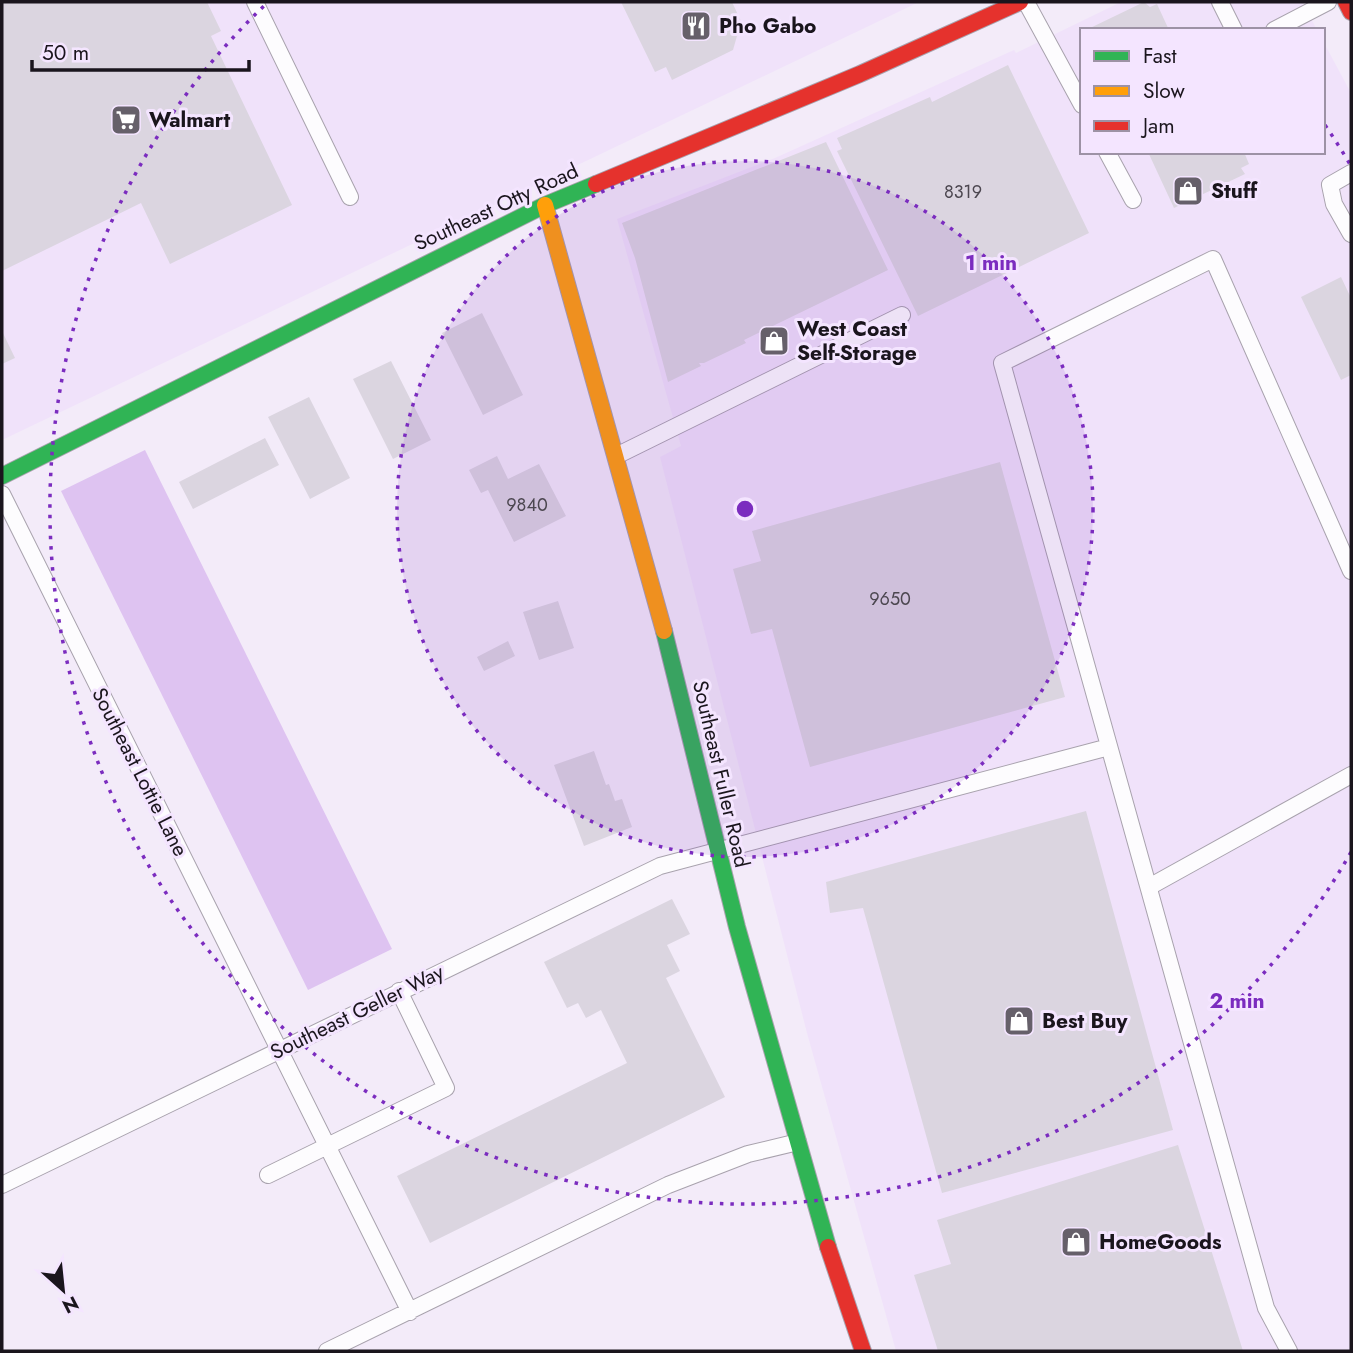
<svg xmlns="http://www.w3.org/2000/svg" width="1353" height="1353" viewBox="0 0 1353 1353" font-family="Jost,sans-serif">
<rect width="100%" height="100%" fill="#f3ebf9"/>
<path fill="#f0e2fa" d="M2 2H919L2 440Z
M1121 2H1302L1317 30H1082V152H1323V41L1351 93V1351H896L807 1033 660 457 681 446 617 219 775 158 1014 50 1016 53Z"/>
<path fill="#dec3f1" d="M145 450 392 949 308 990 61 491Z"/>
<path fill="#dbd5e0" d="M2 2H207L221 31 211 36 292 205 170 264 141 203 2 271Z
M621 2H732L746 32 737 36 733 50 672 80 666 67 655 72Z
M1144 2 1150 7 1157 4 1169 30H1086Z
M1008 65 1089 233 918 316 837 151 842 149 837 138 930 97 932 102Z
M826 142 888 270 744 340 746 343 704 363H699L701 366 668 382 635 258 622 223Z
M1148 152H1244L1249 164 1241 168 1245 174 1174 208Z
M1341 277 1351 298V375L1341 380 1301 297Z
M482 313 523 395 483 415 442 333Z
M2 331 15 358 2 364Z
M391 361 431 440 393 459 353 379Z
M309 397 350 478 310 499 268 417Z
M265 438 279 465 193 509 179 482Z
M497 456 508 479 539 464 566 516 514 542 488 490 481 493 469 470Z
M1000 462 1065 697 810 767 772 629 751 634 733 569 761 561 752 531Z
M558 601 574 648 539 660 523 612Z
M508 641 515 656 484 671 477 657Z
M594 751 606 785 609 784 615 801 622 799 632 827 584 846 554 765Z
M1086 811 1173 1130 942 1193 863 908 830 913 826 882Z
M672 899 690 934 667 945 680 971 666 978 725 1097 430 1243 397 1176 627 1063 601 1010 586 1018 578 1003 567 1008 544 962Z
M1178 1145 1243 1351H938L914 1275 951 1264 937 1220Z"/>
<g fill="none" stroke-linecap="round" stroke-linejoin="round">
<g stroke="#a8a2ad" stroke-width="18">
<path id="lane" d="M255 2 350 197
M1026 2 1082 105
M1220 2 1234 30
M1274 30 1328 2
M1107 152 1133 200
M1351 173 1330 185 1334 204 1351 234
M616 456 902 315
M2 494 410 1312
M1149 887 1351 775
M268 1175 446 1088 399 991
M2 1185 660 866 1109 747
M327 1351 668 1185 748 1154 798 1142
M1289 1351 1266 1308 1002 363 1213 259 1351 571"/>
</g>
<g stroke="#a8a2ad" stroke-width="18">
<path id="fast" d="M2 476 545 205 596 184
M664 631 737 927 828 1247"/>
</g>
<g stroke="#a8a2ad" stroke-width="18">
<path id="slow" d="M545 205 664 631"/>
</g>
<g stroke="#a8a2ad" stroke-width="18">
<path id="jam" d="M1346 2 1351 12
M596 184 860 74 1020 2
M828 1247 863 1351"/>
</g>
<use href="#lane" stroke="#fdfcfe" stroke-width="16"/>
<use href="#fast" stroke="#30b455" stroke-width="16"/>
<use href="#slow" stroke="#ff9f0a" stroke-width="16"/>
<use href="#jam" stroke="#e5322d" stroke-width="16"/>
</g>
<circle cx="745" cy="509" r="348" fill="#7b2cbf" fill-opacity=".12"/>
<g fill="none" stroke="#7b2cbf" stroke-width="3.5" stroke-dasharray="3.5 7">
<circle cx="745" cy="509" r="348"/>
<path d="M1351 852A696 696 0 1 1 266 4M1325 125A696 696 0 0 1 1351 166"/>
</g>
<defs>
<g id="restaurant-square" transform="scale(1.575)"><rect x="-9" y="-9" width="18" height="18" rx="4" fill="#66606a" stroke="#f4e5ff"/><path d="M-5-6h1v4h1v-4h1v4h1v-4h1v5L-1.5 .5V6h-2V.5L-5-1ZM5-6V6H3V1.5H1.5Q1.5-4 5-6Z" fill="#fff"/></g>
<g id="supermarket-square" transform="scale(1.575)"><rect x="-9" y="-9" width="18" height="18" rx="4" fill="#66606a" stroke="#f4e5ff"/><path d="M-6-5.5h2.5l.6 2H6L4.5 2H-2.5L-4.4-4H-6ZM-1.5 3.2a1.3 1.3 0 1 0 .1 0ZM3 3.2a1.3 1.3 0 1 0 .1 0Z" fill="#fff"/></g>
<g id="shop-square" transform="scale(1.575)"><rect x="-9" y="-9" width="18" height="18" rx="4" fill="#66606a" stroke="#f4e5ff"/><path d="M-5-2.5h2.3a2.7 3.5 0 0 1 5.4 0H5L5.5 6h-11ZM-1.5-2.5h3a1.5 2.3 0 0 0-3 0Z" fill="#fff"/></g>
</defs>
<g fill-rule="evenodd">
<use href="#restaurant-square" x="696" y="26"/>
<use href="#supermarket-square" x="126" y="120"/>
<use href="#shop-square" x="1188" y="191"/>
<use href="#shop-square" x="774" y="341"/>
<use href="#shop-square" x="1019" y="1021"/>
<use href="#shop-square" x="1076" y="1242"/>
</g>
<g text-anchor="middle" stroke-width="6" stroke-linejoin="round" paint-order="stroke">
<g font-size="18" fill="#4c4750">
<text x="963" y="198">8319</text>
<text x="527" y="511">9840</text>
<text x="890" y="605">9650</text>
</g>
<g font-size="21" font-weight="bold" fill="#1a151d" stroke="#f4e5ff" text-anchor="start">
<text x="719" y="33">Pho Gabo</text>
<text x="149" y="127">Walmart</text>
<text x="1211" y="198">Stuff</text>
<text x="797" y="336">West Coast<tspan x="797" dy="24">Self-Storage</tspan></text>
<text x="1042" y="1028">Best Buy</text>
<text x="1099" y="1249">HomeGoods</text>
</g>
<g font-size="21" fill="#1a151d" stroke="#f4e5ff">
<text transform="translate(496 207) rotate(-25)" y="7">Southeast Otty Road</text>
<text transform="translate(140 772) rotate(63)" y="7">Southeast Lottie Lane</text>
<text transform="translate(721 774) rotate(77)" y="7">Southeast Fuller Road</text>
<text transform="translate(357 1012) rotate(-26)" y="7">Southeast Geller Way</text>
</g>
</g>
<circle cx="745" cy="509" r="10" fill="#7b2cbf" stroke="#f4e5ff" stroke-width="3.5"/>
<g font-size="21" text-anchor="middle" font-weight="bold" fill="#7b2cbf" stroke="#f4e5ff" stroke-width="6" stroke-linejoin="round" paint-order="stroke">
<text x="991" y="270">1 min</text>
<text x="1237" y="1008">2 min</text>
</g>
<rect width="1353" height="1353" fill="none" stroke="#1a151d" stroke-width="7"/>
<rect x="1080" y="28" width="245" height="126" fill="#f4e5ff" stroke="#9d92a5" stroke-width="2"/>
<rect x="1094" y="51" width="35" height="10" fill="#30b455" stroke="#9d92a5" stroke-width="2"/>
<text x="1143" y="63" font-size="21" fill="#1a151d">Fast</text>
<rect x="1094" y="86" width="35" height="10" fill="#ff9f0a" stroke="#9d92a5" stroke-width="2"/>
<text x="1143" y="98" font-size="21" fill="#1a151d">Slow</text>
<rect x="1094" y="121" width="35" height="10" fill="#e5322d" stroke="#9d92a5" stroke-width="2"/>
<text x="1143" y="133" font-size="21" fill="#1a151d">Jam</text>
<g transform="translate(63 1290) rotate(153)" stroke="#f4e5ff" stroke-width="5" paint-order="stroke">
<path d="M0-5L12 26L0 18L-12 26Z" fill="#1a151d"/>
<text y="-10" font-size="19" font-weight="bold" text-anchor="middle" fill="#1a151d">N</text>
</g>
<path d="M32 60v10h217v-10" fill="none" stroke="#1a151d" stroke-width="3.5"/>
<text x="42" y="60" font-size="21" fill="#1a151d" stroke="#f4e5ff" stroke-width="5" paint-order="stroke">50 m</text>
</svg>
